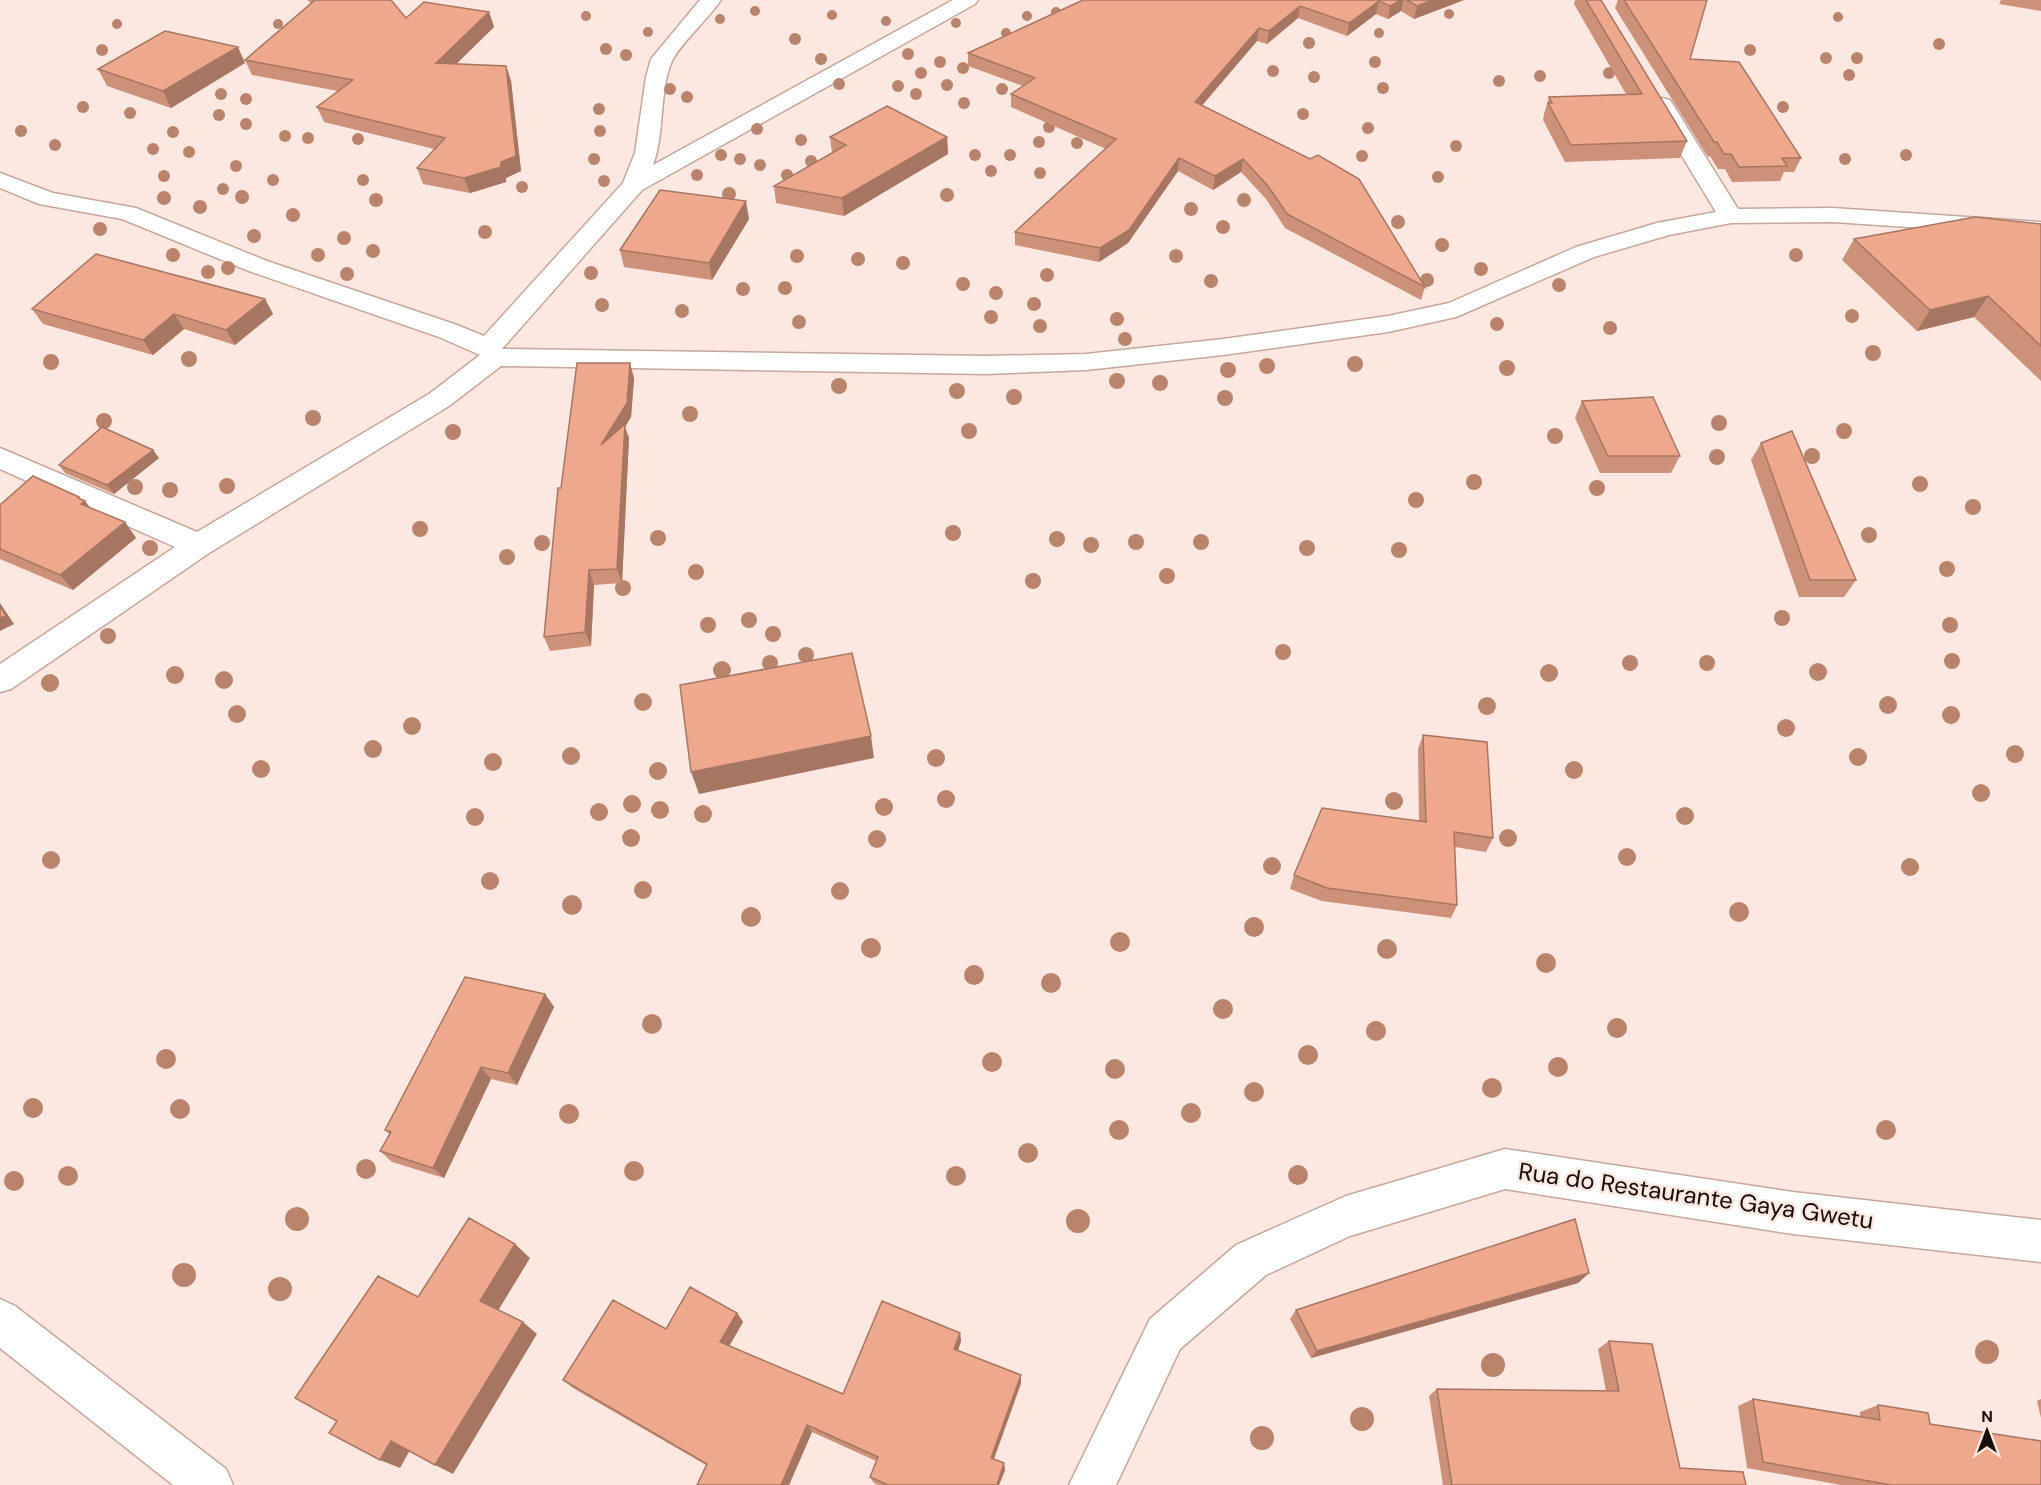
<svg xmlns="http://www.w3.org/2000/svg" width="2041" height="1485" viewBox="0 0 2041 1485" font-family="'DM Sans',sans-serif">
<rect width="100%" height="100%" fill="#fce8e1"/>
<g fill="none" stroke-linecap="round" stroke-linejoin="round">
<g stroke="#c5a79b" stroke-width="3">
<path id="minor" d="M700 0H721C709 18 680 44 672 61 659 90 665 133 653 165L953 0H978L975 4 642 190 502 349 986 356 1086 354 1223 339 1388 316 1449 303 1576 247 1657 223 1716 212 1651 105 1654 100 1662 98 1670 100 1738 209 1833 208 2041 222V236L1833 222 1731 223 1669 235 1594 257 1456 317 1388 332 1223 355 1086 370 986 374 501 366 449 406 209 553 11 689 0 692V664L175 547 0 469V448L197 532 429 394 480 355 439 337 249 271 122 219 39 204 0 188V173L53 193 136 208 267 261 457 325 484 336 623 183 635 153 646 77 651 59Z
M1505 1149 1793 1192 2041 1220V1262L1793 1234 1505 1189 1350 1236 1266 1275 1180 1349 1116 1485H1069L1150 1319 1236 1245 1346 1196Z
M0 1299 15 1306 226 1469 233 1485H173L0 1348Z"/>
</g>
<use href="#minor" fill="#fff" fill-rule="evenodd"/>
</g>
<g fill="#b9846b">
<circle cx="755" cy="11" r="5"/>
<circle cx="1056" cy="12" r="5"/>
<circle cx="1449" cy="14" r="5"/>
<circle cx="832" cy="15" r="5"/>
<circle cx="586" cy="16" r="5"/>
<circle cx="1027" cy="16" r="5"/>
<circle cx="1838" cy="17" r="5"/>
<circle cx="720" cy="19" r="5"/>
<circle cx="886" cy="21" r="5"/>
<circle cx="956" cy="23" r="5"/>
<circle cx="117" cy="24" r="5"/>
<circle cx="278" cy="24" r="5"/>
<circle cx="648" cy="32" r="5"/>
<circle cx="1006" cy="33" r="5"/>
<circle cx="1379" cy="33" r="5"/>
<circle cx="795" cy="39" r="6"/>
<circle cx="1309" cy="43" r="6"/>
<circle cx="1939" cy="44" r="6"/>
<circle cx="606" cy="49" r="6"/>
<circle cx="102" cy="50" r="6"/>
<circle cx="1750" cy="50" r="6"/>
<circle cx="908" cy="54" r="6"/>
<circle cx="626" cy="55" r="6"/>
<circle cx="1826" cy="58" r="6"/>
<circle cx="1857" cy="58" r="6"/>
<circle cx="821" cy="59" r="6"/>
<circle cx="940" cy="62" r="6"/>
<circle cx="1375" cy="62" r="6"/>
<circle cx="963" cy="68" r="6"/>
<circle cx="1273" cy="71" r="6"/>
<circle cx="921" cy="73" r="6"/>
<circle cx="1609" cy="73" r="6"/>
<circle cx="1849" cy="75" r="6"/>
<circle cx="1540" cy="76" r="6"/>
<circle cx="1314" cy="77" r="6"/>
<circle cx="1499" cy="81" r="6"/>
<circle cx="839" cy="84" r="6"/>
<circle cx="947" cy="85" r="6"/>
<circle cx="898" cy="86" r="6"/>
<circle cx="1383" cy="88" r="6"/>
<circle cx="670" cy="89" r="6"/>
<circle cx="1002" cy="89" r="6"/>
<circle cx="221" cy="94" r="6"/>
<circle cx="916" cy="94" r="6"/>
<circle cx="687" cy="97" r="6"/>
<circle cx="246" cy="99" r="6"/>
<circle cx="964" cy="103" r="6"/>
<circle cx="83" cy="107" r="6"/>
<circle cx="1783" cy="107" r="6"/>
<circle cx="599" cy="109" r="6"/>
<circle cx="130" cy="113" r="6"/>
<circle cx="1303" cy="114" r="6"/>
<circle cx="219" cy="115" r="6"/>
<circle cx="246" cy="124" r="6"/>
<circle cx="1049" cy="127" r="6"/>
<circle cx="1368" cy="128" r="6"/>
<circle cx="757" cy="129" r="6"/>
<circle cx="21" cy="131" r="6"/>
<circle cx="600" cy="131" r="6"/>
<circle cx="173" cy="132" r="6"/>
<circle cx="285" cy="136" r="6"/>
<circle cx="308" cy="138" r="6"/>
<circle cx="358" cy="139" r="6"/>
<circle cx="801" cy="140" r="6"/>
<circle cx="1039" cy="142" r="6"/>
<circle cx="1077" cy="143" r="6"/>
<circle cx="55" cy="145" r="6"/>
<circle cx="1456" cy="146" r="6"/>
<circle cx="153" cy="149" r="6"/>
<circle cx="189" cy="152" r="6"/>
<circle cx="721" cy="155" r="6"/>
<circle cx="975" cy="155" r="6"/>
<circle cx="1010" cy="155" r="6"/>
<circle cx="1906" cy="155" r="6"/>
<circle cx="1362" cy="156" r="6"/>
<circle cx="594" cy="159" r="6"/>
<circle cx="740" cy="159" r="6"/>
<circle cx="1845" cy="159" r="6"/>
<circle cx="811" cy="161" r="6"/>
<circle cx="760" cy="165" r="6"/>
<circle cx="236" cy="166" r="6"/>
<circle cx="991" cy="171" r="6"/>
<circle cx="1040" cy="173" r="6"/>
<circle cx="697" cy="175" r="6"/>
<circle cx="787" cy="175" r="6"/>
<circle cx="164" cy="176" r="6"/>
<circle cx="1438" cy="177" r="6"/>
<circle cx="273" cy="180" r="6"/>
<circle cx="363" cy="180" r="6"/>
<circle cx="604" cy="181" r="6"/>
<circle cx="522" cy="187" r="6"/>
<circle cx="223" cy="189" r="6"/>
<circle cx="729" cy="194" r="7"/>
<circle cx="947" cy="195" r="7"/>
<circle cx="242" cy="197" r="7"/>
<circle cx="164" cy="198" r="7"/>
<circle cx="376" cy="200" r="7"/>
<circle cx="1244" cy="200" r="7"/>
<circle cx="200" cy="207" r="7"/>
<circle cx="1191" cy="209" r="7"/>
<circle cx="293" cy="215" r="7"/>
<circle cx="1398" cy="222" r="7"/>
<circle cx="1223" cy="227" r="7"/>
<circle cx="100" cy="229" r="7"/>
<circle cx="485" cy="232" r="7"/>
<circle cx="254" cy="236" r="7"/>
<circle cx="344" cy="238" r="7"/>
<circle cx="1442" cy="245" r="7"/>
<circle cx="373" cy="251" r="7"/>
<circle cx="173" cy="255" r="7"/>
<circle cx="318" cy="255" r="7"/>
<circle cx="1796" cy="255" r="7"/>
<circle cx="797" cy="256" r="7"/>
<circle cx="1176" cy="256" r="7"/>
<circle cx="858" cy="259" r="7"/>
<circle cx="903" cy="263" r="7"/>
<circle cx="228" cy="268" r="7"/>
<circle cx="1481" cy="269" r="7"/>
<circle cx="208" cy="272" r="7"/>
<circle cx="591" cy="273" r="7"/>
<circle cx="347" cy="274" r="7"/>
<circle cx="1047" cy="275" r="7"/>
<circle cx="1427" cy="280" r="7"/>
<circle cx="1211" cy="281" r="7"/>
<circle cx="963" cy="284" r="7"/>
<circle cx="1559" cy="285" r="7"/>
<circle cx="785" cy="288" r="7"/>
<circle cx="743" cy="289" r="7"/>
<circle cx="996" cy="293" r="7"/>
<circle cx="1034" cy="304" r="7"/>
<circle cx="602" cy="305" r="7"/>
<circle cx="682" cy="311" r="7"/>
<circle cx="1852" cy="316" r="7"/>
<circle cx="991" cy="317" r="7"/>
<circle cx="1117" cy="319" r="7"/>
<circle cx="799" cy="322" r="7"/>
<circle cx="1497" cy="324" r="7"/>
<circle cx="1040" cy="326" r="7"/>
<circle cx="1610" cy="328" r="7"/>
<circle cx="1125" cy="339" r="7"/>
<circle cx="1873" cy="353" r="8"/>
<circle cx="189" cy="359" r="8"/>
<circle cx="51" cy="362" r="8"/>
<circle cx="1355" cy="364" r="8"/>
<circle cx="1267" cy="366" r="8"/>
<circle cx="1507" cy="368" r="8"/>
<circle cx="1228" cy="370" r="8"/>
<circle cx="1117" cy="381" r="8"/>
<circle cx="1160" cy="383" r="8"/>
<circle cx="839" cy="386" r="8"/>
<circle cx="957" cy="391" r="8"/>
<circle cx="1014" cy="397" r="8"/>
<circle cx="1225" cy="398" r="8"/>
<circle cx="690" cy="414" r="8"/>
<circle cx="313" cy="418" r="8"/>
<circle cx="104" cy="421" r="8"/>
<circle cx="1719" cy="423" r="8"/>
<circle cx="969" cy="431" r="8"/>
<circle cx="1844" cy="431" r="8"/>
<circle cx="453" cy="432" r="8"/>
<circle cx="1555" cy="436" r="8"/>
<circle cx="1812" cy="456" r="8"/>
<circle cx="1717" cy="457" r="8"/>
<circle cx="1474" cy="482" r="8"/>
<circle cx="1920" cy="484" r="8"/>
<circle cx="227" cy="486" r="8"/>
<circle cx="135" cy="487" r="8"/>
<circle cx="1597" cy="488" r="8"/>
<circle cx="170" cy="490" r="8"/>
<circle cx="1416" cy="500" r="8"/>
<circle cx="1973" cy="507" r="8"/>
<circle cx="420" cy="529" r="8"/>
<circle cx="953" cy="533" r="8"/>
<circle cx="1869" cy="535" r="8"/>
<circle cx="658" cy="538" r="8"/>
<circle cx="1057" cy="539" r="8"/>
<circle cx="1136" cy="542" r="8"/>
<circle cx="1201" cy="542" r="8"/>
<circle cx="542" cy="543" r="8"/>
<circle cx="1091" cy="545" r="8"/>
<circle cx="150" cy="548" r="8"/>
<circle cx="1307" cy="548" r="8"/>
<circle cx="1399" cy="550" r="8"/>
<circle cx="507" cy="557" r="8"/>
<circle cx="1947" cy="569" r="8"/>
<circle cx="696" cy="572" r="8"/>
<circle cx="1167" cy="576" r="8"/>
<circle cx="1033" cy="581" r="8"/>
<circle cx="623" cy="588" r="8"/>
<circle cx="1782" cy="618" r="8"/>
<circle cx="749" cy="620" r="8"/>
<circle cx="708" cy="625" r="8"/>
<circle cx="1950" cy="625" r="8"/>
<circle cx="773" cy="634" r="8"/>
<circle cx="108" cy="636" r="8"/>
<circle cx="1283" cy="652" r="8"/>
<circle cx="806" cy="655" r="8"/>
<circle cx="1952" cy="661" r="8"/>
<circle cx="770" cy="663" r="8"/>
<circle cx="1630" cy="663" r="8"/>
<circle cx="1707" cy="663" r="8"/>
<circle cx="722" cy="670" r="9"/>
<circle cx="1818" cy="672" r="9"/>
<circle cx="1549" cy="673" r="9"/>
<circle cx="175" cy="675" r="9"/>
<circle cx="224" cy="680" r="9"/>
<circle cx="50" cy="683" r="9"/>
<circle cx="643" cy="702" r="9"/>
<circle cx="1888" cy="705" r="9"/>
<circle cx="1487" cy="706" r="9"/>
<circle cx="237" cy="714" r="9"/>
<circle cx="1951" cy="715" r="9"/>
<circle cx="412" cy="726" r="9"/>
<circle cx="1786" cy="728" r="9"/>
<circle cx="373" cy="749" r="9"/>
<circle cx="2015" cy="754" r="9"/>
<circle cx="571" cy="756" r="9"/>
<circle cx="1858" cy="757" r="9"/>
<circle cx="936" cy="758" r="9"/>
<circle cx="493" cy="762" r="9"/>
<circle cx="261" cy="769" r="9"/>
<circle cx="1574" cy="770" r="9"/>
<circle cx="658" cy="771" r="9"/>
<circle cx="1981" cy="793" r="9"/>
<circle cx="946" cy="799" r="9"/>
<circle cx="1394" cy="801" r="9"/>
<circle cx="632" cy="804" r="9"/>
<circle cx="884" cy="807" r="9"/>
<circle cx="660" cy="810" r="9"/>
<circle cx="599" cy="812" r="9"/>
<circle cx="703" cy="814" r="9"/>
<circle cx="1685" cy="816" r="9"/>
<circle cx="475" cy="817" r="9"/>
<circle cx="631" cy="838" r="9"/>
<circle cx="1508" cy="838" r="9"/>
<circle cx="877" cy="839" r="9"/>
<circle cx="1627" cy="857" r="9"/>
<circle cx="51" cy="860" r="9"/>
<circle cx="1272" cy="866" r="9"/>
<circle cx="1910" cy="867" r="9"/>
<circle cx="490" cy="881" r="9"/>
<circle cx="643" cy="890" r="9"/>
<circle cx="840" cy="891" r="9"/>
<circle cx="572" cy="905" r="10"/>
<circle cx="1739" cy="912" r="10"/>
<circle cx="751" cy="917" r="10"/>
<circle cx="1254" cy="927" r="10"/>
<circle cx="1120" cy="942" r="10"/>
<circle cx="871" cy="948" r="10"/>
<circle cx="1387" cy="949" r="10"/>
<circle cx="1546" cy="963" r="10"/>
<circle cx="974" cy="975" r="10"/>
<circle cx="1051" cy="983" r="10"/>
<circle cx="1223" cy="1009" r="10"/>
<circle cx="652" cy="1024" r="10"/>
<circle cx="1617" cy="1028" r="10"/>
<circle cx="1376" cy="1031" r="10"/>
<circle cx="1308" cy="1055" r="10"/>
<circle cx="166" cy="1059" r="10"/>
<circle cx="992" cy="1062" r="10"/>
<circle cx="1558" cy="1067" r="10"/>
<circle cx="1115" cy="1069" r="10"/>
<circle cx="1492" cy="1088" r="10"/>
<circle cx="1254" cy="1092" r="10"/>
<circle cx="33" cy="1108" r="10"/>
<circle cx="180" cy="1109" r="10"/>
<circle cx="1191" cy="1113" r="10"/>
<circle cx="569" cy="1114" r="10"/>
<circle cx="1119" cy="1130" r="10"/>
<circle cx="1886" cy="1130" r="10"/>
<circle cx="1028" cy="1153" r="10"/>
<circle cx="366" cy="1169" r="10"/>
<circle cx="634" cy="1171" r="10"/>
<circle cx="1298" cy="1175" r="10"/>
<circle cx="68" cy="1176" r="10"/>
<circle cx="956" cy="1176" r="10"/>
<circle cx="14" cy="1181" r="10"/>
<circle cx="297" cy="1219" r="12"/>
<circle cx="1078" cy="1221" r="12"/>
<circle cx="184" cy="1275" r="12"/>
<circle cx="280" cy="1289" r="12"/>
<circle cx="1987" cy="1352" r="12"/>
<circle cx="1493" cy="1365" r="12"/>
<circle cx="1362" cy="1419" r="12"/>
<circle cx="1262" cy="1438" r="12"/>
</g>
<path fill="#cd9079" d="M307 0H391L406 18 489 12 494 27 456 64 506 66 511 81 521 171 506 178V182L470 193 423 184 417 168 434 149 324 122 317 107 338 91 252 75 245 60 311 3Z
M1083 0H1464L1414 19 1401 11 1388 19 1376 14 1347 36 1298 18 1267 44 1257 41 1202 105 1425 287 1421 300 1285 228 1266 199 1241 172 1213 190 1178 171 1128 243 1099 262 1015 245V232L1106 149 1011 107V94L1023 86 968 66V53Z
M1575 0H1601L1687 141 1680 158 1565 162 1543 120 1544 115V114L1549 97 1626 94 1574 4Z
M1618 0H1707L1690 59 1801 158 1794 172H1784L1780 181 1732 182 1725 169H1718L1710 156 1708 157 1615 8Z
M2001 0H2041V11L1999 4Z
M245 63 171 108 107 86 98 69Z
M830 137H947L948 154 844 216 776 203 774 186 832 153Z
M749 219 712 280 624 267 620 250Z
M2041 224V381L1974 317 1917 331 1842 260 1854 239Z
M265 299 273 314 235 345 184 329 153 355 43 324 32 309Z
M634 378 631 417 625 427 629 438 622 583 594 585 591 646 550 651 544 637 561 488Z
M1582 401 1680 456 1671 473H1600L1575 418Z
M1761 443 1856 580 1844 597H1799L1751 460Z
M159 458 114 494 65 473 59 465Z
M81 499 85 501 90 508 125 522 136 538 73 590 0 559V505Z
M1423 735 1493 838 1486 852 1455 847 1457 905 1451 918 1322 901 1290 889 1294 875 1419 821 1418 749Z
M545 994 554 1007 517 1085 491 1079 444 1178 392 1162 380 1151 389 1134 385 1130Z
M1589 1273 1578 1283 1311 1358 1290 1319 1296 1310Z
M737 1313 743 1322 729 1346 843 1394 960 1333 961 1341 958 1350 1021 1383 994 1459 1004 1463 1005 1470 999 1485H878L874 1483 870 1477 876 1461 812 1432 789 1485H697L706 1465 573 1388 563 1380 666 1329Z
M1609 1341 1680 1468 1746 1485H1443L1429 1396 1437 1389 1606 1391 1598 1349Z
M1753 1399 1860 1416V1412L1878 1405 1930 1424 2041 1485H1841L1747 1468 1738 1406Z
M2041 1399V1418L2037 1401Z"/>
<path fill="#a77663" d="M1401 0H1403L1401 11 1388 19 1390 6Z
M1433 0H1464L1414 19 1417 6Z
M1379 1 1376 14 1347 36 1349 23Z
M1300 6 1298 18 1267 44 1269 31Z
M489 12 494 27 442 78 436 63Z
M1259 28 1257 41 1194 115 1195 102Z
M238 47 245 63 171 108 163 91Z
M506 66 511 81 521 171 506 178V182L470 193 464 178 501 162Z
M947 137 948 154 844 216 842 198Z
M1179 158 1178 171 1128 243 1099 262 1100 248Z
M1243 159 1241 172 1213 190 1215 176Z
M746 201 749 219 712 280 709 263Z
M1988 296 1974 317 1917 331 1930 310Z
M265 299 273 314 235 345 226 330Z
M174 314 184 329 153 355 143 340Z
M630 363 634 378 631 417 625 427 629 438 622 583 617 569 601 445Z
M153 450 159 458 114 494 107 485Z
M79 497 83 502 85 501 96 516 93 519 78 498Z
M125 522 136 538 73 590 60 575Z
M589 570 594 585 591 646 585 632Z
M0 603 14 624 0 631Z
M871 736 874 758 699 794 691 772Z
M545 994 554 1007 517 1085 508 1073Z
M481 1067 491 1079 444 1178 433 1168Z
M515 1244 530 1258 496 1314 480 1301Z
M1589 1273 1578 1283 1311 1358 1317 1351Z
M737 1313 743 1322 727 1350 720 1342Z
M523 1322 537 1334 453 1474 435 1465Z
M960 1333 961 1341 956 1357 954 1349Z
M1021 1375V1383L992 1464 991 1458Z
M807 1425 812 1432 789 1485H781Z
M391 1441 410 1450 400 1468 380 1460Z
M1004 1463 1005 1470 999 1485H997Z"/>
<path fill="#eea88d" stroke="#a77663" stroke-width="1.5" d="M315 0H391L406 18 424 2 489 12 436 63 506 66 516 156 501 162V167L464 178 417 168 445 138 317 107 353 80 245 60Z
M1083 0H1401L1390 6 1379 1 1349 23 1300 6 1269 31 1259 28 1195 102 1310 159 1318 155 1359 179 1425 287 1287 214 1268 186 1243 159 1215 176 1179 158 1129 230 1100 248 1015 232 1116 139 1011 94 1035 78 968 53Z
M1407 0H1433L1417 6Z
M1586 0H1601L1687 141 1571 145 1548 103H1552L1549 97 1642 94Z
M1624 0H1707L1690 59 1739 62 1801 158H1782L1787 166 1739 167 1731 154H1724L1717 142H1714Z
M165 31 238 47 163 91 98 69Z
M887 106 947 137 842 198 774 186 846 145 830 137Z
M660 190 746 201 709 263 620 250Z
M1975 217 2041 224V346L1988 296 1930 310 1854 239Z
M96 254 265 299 226 330 174 314 143 340 32 309Z
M577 363H630L627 403 601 445 625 424 617 569 589 570 585 632 544 637 558 488H561Z
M1653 397 1680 456H1608L1582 401Z
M102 427 153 450 107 485 59 465Z
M1792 431 1856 580H1810L1761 443Z
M33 476 79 497 78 498 85 501 81 504 125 522 60 575 0 549V505Z
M0 606 6 616 0 618Z
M852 653 871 736 691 772 680 685Z
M1423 735 1487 742 1493 838 1454 832 1457 905 1327 888 1294 875 1322 808 1426 822Z
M465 977 545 994 508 1073 481 1067 433 1168 380 1151 391 1132 385 1130Z
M469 1218 515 1244 480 1301 523 1322 435 1465 391 1441 380 1460 329 1433 337 1421 295 1398 378 1276 418 1297Z
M1575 1219 1589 1273 1317 1351 1296 1310Z
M690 1287 737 1313 720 1342 843 1394 882 1301 960 1333 954 1349 1021 1375 991 1458 1004 1463 997 1485H888L870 1477 878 1457 807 1425 781 1485H697L707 1464 563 1380 613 1300 666 1329Z
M1609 1341 1652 1344 1680 1468 1743 1472 1746 1485H1452L1437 1389 1619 1391Z
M1753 1399 1880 1420 1878 1405 1928 1413 1930 1424 2041 1441V1485H1891L1763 1462Z"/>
<g text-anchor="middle" stroke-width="5" stroke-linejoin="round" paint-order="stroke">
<g font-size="24" fill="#170d09" stroke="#fce8e1">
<text transform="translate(1696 1196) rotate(8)" y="8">Rua do Restaurante Gaya Gwetu</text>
</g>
</g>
<g transform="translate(1987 1431)" stroke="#fce8e1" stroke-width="4.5" paint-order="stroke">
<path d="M0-4.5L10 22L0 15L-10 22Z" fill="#170d09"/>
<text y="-9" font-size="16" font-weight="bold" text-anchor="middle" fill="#170d09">N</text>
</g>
</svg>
